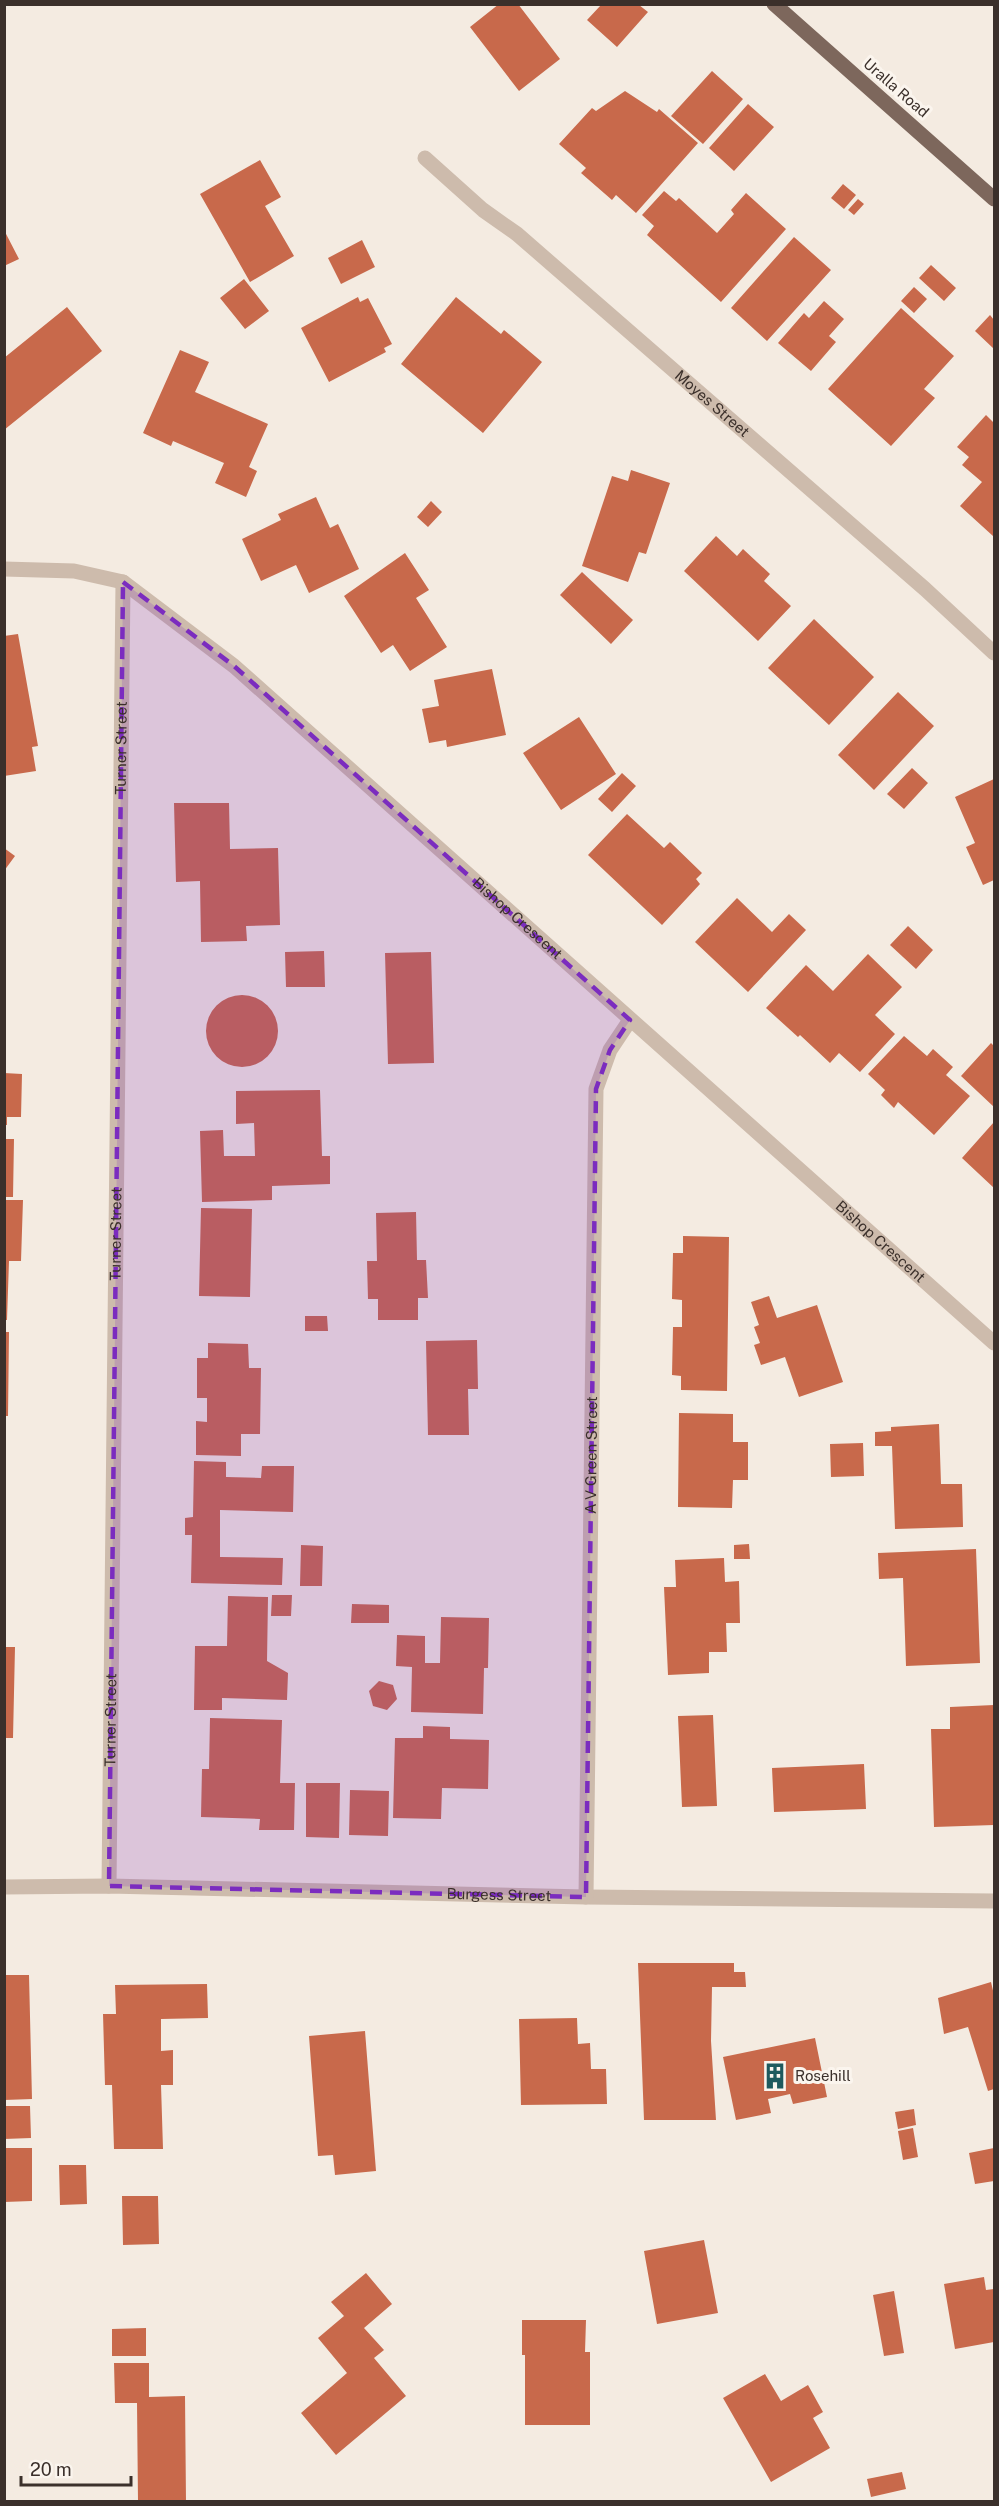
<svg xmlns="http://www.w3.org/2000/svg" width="999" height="2506" viewBox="0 0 999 2506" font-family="'Public Sans',sans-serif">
<rect width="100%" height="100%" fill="#f4ebe1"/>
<path fill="#c8694b" d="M499 4H518L560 59 519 91 470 27Z
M601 5H639L648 12 617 47 587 20Z
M712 71 743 99 703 144 671 116Z
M625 91 657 112 659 109 698 143 636 213 616 195 612 200 581 173 586 168 559 144 592 108 596 111Z
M748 104 774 127 734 171 709 148Z
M260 160 281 197 265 206 294 256 250 282 200 194Z
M843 184 856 195 844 209 831 198Z
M664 191 676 201 679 198 717 233 734 214 731 210 746 193 786 229 721 302 647 235 654 226 642 215Z
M858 199 864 204 854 215 848 210Z
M4 230 19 259 4 266Z
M794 237 831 270 767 341 731 308Z
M362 240 375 267 341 284 328 258Z
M931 265 956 288 944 301 919 278Z
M244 279 269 311 245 329 220 298Z
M914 287 927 299 914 313 901 301Z
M358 297 360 302 368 298 392 344 384 348 386 352 329 382 301 328Z
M456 297 501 334 504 330 542 362 483 433 401 364Z
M824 301 844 319 829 336 836 342 811 371 778 343 804 313 809 318Z
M67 307 102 351 4 430V358Z
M901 308 954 356 924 389 935 398 891 446 828 389Z
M990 315 994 320V349L975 331Z
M180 350 209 362 195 392 268 424 249 467 257 471 246 497 215 483 224 463 173 441 171 446 143 433Z
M986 415 994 423 993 536 960 506 982 482 962 465 969 457 957 447Z
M631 470 670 483 646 554 639 552 628 582 582 566 612 476 628 481Z
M316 497 330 528 338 524 359 569 309 593 296 565 261 581 242 539 281 520 278 514Z
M431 501 442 512 428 527 417 517Z
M716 536 737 556 743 549 770 574 764 581 791 606 758 641 684 571Z
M405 553 429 590 416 598 447 647 410 671 393 645 381 653 344 596Z
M582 572 633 620 611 644 560 595Z
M814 619 874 677 829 725 768 668Z
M18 634 38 746 32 747 36 771 4 776V636Z
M492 669 506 735 447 747 446 740 429 743 422 709 439 706 434 680Z
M898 692 934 726 874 790 838 755Z
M579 717 616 774 561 810 523 753Z
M912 768 928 783 904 809 887 794Z
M622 773 636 786 612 812 598 799Z
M994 779V880L983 885 966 847 975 843 955 797Z
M174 803H229L230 849 278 848 280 925 246 926 247 941 201 942 200 881 176 882Z
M627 814 664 848 670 842 702 873 696 879 700 884 662 925 588 855Z
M4 848 15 856 4 871Z
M737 898 772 932 789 914 806 930 748 992 695 942Z
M908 926 933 950 916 969 890 945Z
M324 951 325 987H286L285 952Z
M431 952 434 1063 388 1064 385 953Z
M868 954 902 987 875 1015 895 1034 860 1072 839 1053 830 1063 800 1035 798 1037 766 1008 806 965 833 991Z
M206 1031a36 36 0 1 1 72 0a36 36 0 1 1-72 0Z
M904 1036 927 1056 933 1049 953 1067 946 1075 970 1096 934 1135 898 1102 894 1108 881 1095 885 1090 868 1074Z
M991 1043 994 1046V1107L961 1076Z
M4 1073 22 1074 21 1117H7V1125H4Z
M320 1090 322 1156H330V1184L272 1186V1200L202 1202 200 1131 223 1130 224 1156H255L254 1123 236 1124V1091Z
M994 1122V1188L962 1158Z
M4 1139H14L13 1197H4Z
M4 1200H23L21 1261H9L7 1320H4Z
M201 1208 252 1209 250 1297 199 1296Z
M416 1212 417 1260H426L428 1298H418V1320H378V1299H368L367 1261H377L376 1213Z
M683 1236 729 1237 727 1391 681 1390V1376L672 1375 673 1327H682V1300L672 1299 673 1253H683Z
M769 1296 777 1318 817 1305 843 1382 799 1397 785 1357 761 1365 754 1345 760 1343 754 1327 759 1325 751 1302Z
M305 1316H327L328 1331H305Z
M4 1332H9L8 1416H4Z
M477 1340 478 1389H468L469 1435H428L426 1341Z
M208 1343 248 1344 249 1368H261L260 1434H241V1456L196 1455V1421L207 1422V1398H197V1358H208Z
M679 1413 733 1414V1442H748V1480H733L732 1508 678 1507Z
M939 1424 941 1484H962L963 1527 895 1529 892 1446H875V1432L891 1431V1427Z
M863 1443 864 1476 831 1477 830 1444Z
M194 1461 226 1462V1477L261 1478 262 1466H294L293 1512 220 1510V1557L283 1558 282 1585 191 1583 192 1535H185V1518L193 1517Z
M749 1544 750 1559H734V1545Z
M301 1545 323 1546 322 1586H300Z
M976 1549 980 1663 906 1666 903 1578 879 1579 878 1553Z
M724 1558 725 1582 739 1581 740 1623H726L727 1652H709V1673L668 1675 664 1587H676L675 1560Z
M272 1595H292L291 1616H271Z
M228 1596 268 1597 267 1661 288 1673 287 1700 222 1698V1710H194L195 1646H227Z
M352 1604 389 1605V1623H351Z
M441 1617 489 1618 488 1668H484L483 1714 411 1712 412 1667 396 1666 397 1635 425 1636V1663H440Z
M4 1647H15L13 1738H4Z
M379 1681 393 1685 397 1699 387 1710 373 1706 369 1691Z
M994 1705V1825L934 1827 931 1729H950V1707Z
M713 1715 717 1806 682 1807 678 1716Z
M210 1718 282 1720 280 1783H295L294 1830H259L260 1819 201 1817 202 1769H209Z
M423 1726 450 1727V1739L489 1740 488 1789 442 1788 441 1819 393 1818 395 1738H423Z
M864 1764 866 1809 774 1812 772 1768Z
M306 1783H340L339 1838 306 1837Z
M350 1790 389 1791 388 1836 349 1835Z
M638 1963H734V1972H745L746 1987H712L711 2041 716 2120H644Z
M4 1975H29L32 2099 4 2100Z
M991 1982 994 1995V2089L988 2091 968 2027 944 2034 938 1998Z
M207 1984 208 2018 161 2019V2051L173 2050V2085H161L163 2149H114L112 2085H105L103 2014H116L115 1985Z
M577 2018 578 2044 590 2043 591 2069H606L607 2104 521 2105 519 2019Z
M365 2031 376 2171 335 2175 333 2155 318 2156 309 2036Z
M815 2038 827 2097 793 2104 790 2094 768 2099 771 2113 736 2120 723 2057Z
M4 2106H30L31 2138 4 2139Z
M914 2109 916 2125 898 2129 895 2112Z
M913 2128 918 2157 903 2160 898 2131Z
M4 2148H32V2201L4 2202Z
M994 2148V2181L975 2184 969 2153Z
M59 2165H86L87 2204 60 2205Z
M122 2196H158L159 2244 123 2245Z
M704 2240 718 2313 657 2324 644 2251Z
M366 2273 392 2304 364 2328 384 2350 374 2358 406 2396 336 2455 301 2413 347 2373 318 2338 344 2316 331 2302Z
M984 2277 986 2290 994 2289V2342L955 2349 944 2284Z
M894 2291 904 2353 884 2356 873 2295Z
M522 2320H586L585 2352H590V2425H525V2355H522Z
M146 2328V2356H112V2329Z
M114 2363H149V2397L185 2396 186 2502H138L137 2403H115Z
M765 2374 781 2401 808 2385 823 2412 813 2418 830 2448 771 2482 723 2398Z
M902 2472 906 2489 871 2497 867 2479Z"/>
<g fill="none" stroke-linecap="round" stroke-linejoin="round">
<g stroke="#cdbbac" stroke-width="15">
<path id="s1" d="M425 158 483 210 517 234 925 589 994 653"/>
<path id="s2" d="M4 569 74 571 123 582 234 666 994 1343"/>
<path id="s3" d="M109 1886 123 582"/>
<path id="s4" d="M4 1887 109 1886 586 1897 994 1901"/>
<path id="s5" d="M586 1897 596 1089 610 1050 630 1020"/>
</g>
<path stroke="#7d675c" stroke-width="15" d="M774 4 994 199"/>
</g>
<path fill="#7b2cbf" fill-opacity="0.2" stroke="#7b2cbf" stroke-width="4.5" stroke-dasharray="12 8" stroke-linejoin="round" d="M123 582 234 666 630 1020 610 1050 596 1089 586 1897 109 1886Z"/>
<defs>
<g id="building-bare" transform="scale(2.07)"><path d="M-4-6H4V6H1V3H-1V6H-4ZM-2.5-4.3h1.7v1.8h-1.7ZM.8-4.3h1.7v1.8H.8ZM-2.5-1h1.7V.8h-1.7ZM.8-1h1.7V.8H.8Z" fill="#1f5a5e" stroke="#fbf5ee" stroke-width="2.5" paint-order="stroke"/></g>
</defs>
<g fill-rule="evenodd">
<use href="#building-bare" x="775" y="2076"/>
</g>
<g text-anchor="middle" stroke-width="6" stroke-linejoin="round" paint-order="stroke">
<g font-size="15" fill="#3b302b" stroke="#fbf5ee">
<text transform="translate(896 88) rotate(41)" y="5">Uralla Road</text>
<text dy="5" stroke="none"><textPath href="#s1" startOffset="378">Moyes Street</textPath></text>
<text dy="5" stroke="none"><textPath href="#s3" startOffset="1138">Turner Street</textPath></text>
<text dy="5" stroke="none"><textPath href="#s2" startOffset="639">Bishop Crescent</textPath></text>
<text dy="5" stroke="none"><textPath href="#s3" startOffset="652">Turner Street</textPath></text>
<text dy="5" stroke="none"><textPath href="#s2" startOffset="1125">Bishop Crescent</textPath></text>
<text dy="5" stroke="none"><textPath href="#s5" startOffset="442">A V Green Street</textPath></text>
<text dy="5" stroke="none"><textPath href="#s3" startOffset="166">Turner Street</textPath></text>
<text dy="5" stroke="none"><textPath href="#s4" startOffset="495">Burgess Street</textPath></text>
</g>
<g font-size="15" fill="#3b302b" stroke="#fbf5ee" text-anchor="start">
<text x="795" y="2081">Rosehill</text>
</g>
</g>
<rect width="999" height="2506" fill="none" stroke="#3b302b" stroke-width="12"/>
<path d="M21 2476v9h110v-9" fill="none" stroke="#3b302b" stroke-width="3"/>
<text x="30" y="2476" font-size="18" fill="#3b302b" stroke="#fbf5ee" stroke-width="4.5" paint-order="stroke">20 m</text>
</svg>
